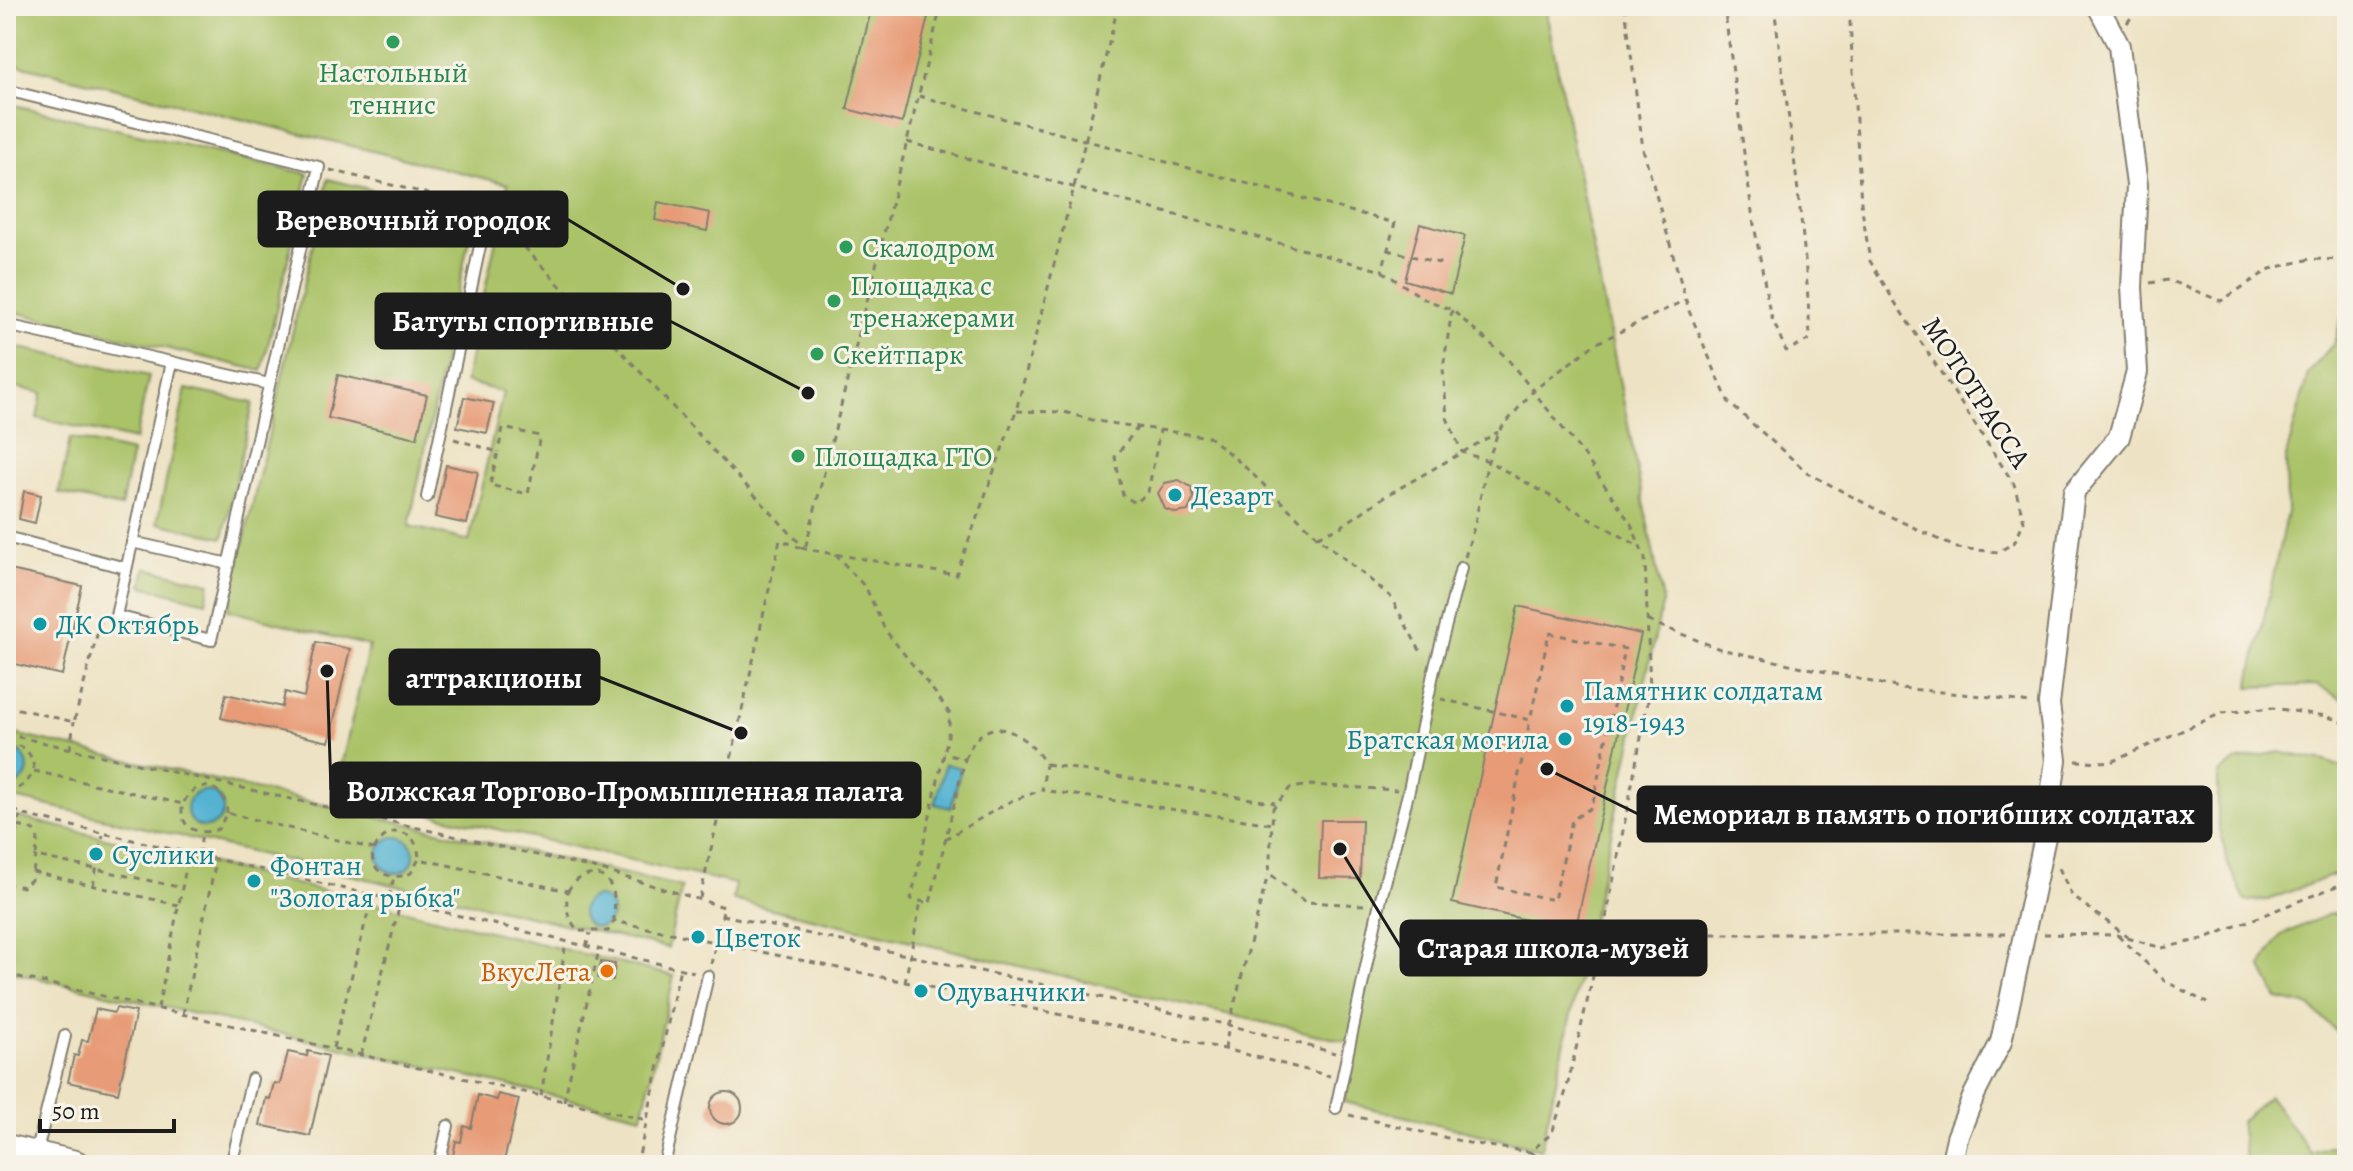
<svg xmlns="http://www.w3.org/2000/svg" width="2353" height="1171" viewBox="0 0 2353 1171" font-family="Alegreya,serif">
<rect width="100%" height="100%" fill="#f7f3e8"/>
<filter id="ink" filterUnits="userSpaceOnUse"><feTurbulence type="fractalNoise" baseFrequency=".0125" numOctaves="2"/><feDisplacementMap in="SourceGraphic" scale="16" xChannelSelector="R" yChannelSelector="G"/><feConvolveMatrix kernelMatrix="1 2 1 2 8 2 1 2 1" color-interpolation-filters="sRGB"/></filter>
<filter id="wash" filterUnits="userSpaceOnUse"><feTurbulence type="fractalNoise" baseFrequency=".006" numOctaves="4" result="noise"/><feDisplacementMap in="SourceGraphic" scale="32" xChannelSelector="R" yChannelSelector="G"/><feGaussianBlur stdDeviation="1.8" result="paint"/><feColorMatrix in="noise" values="0 0 0 0 0 0 0 0 0 0 0 0 0 0 0 0 0 1.4 0 .05"/><feComposite in="paint" operator="in"/></filter>
<g filter="url(#wash)">
<rect width="100%" height="100%" fill="#ede2c3"/>
<path fill="#aac267" stroke="#636f42" stroke-width="2" d="M6 6H1545L1663 601 1541 1149 1344 1102 1357 1044 733 900 735 884 335 792 369 646 228 610 328 179 474 215 409 526 469 541 503 392 465 382 508 184 6 62Z
M6 103 308 174 262 371 6 310Z
M2347 302V702L2317 685 2249 687 2287 512 2286 457 2308 374 2334 343Z
M6 345 149 376 135 440 37 418 42 393 6 385Z
M186 389 253 403 223 538 157 523Z
M70 438 132 452 121 507 59 493Z
M146 568 210 583 206 602 142 586Z
M6 732 682 887 668 948 6 796Z
M2278 752 2325 761 2347 769V870L2268 900 2246 901 2228 865 2218 821V775L2235 761Z
M6 814 674 976 642 1116 6 971Z
M2347 911V1042L2310 1006 2278 999 2261 966 2281 935 2327 915Z
M2269 1096 2311 1153 2339 1144 2347 1116V1165H2246L2240 1122Z"/>
<path fill="#54b3d2" stroke="#386877" stroke-width="2" d="M6 750 19 751C35 765 28 786 6 785Z
M945 764 961 768 951 808 935 804Z
M187 809a18 18 0 1 1 36 0a18 18 0 1 1-36 0Z
M378 855a18 18 0 1 1 36 0a18 18 0 1 1-36 0Z
M582 912a15 15 0 1 1 30 0a15 15 0 1 1-30 0Z"/>
<g id="blocks">
<path fill="#e79b77" d="M872 6H886L928 17 902 123 847 109Z
M658 202 710 213 707 231 655 220Z
M1420 224 1465 236 1451 294 1405 280Z
M338 375 427 395 417 438 328 418Z
M464 397 494 403 487 433 457 427Z
M446 465 478 472 467 524 435 517Z
M1179 480 1191 487 1194 498 1188 511 1175 513 1165 509 1158 493 1165 483Z
M24 491 41 495 35 523 19 519Z
M6 569 82 586 62 675 6 662Z
M1518 606 1641 634 1575 931 1452 903Z
M316 642 350 649 329 742 221 718 226 694 282 707 285 692 304 697Z
M1321 820H1362L1360 879 1319 878Z
M601 962 615 964 613 980 598 978Z
M116 1008 136 1012 118 1093 68 1082 74 1055 78 1056 82 1040 88 1041 96 1009 114 1013Z
M308 1051 328 1056 310 1136 260 1125 266 1098 270 1099 274 1083 280 1084 288 1052 307 1056Z
M710 1108a16 16 0 1 1 32 0a16 16 0 1 1-32 0Z
M498 1094 519 1099 503 1165H451L456 1141 461 1142 464 1126 471 1128 478 1095 497 1100Z"/>
</g>
</g>
<g filter="url(#ink)">
<use href="#blocks" fill-opacity="0" stroke="#847f70" stroke-width="2"/>
<g fill="none" stroke-linecap="round" stroke-linejoin="round">
<g stroke="#847f70" stroke-width="14">
<path id="lane" d="M6 90 319 167 211 640 116 616 172 362
M6 325 269 384
M427 497 488 208
M6 537 126 568
M132 542 229 564
M1336 1108 1379 906 1409 790 1433 674 1461 568
M36 1155 65 1036
M231 1165 252 1079
M439 1165 448 1126
M664 1165 708 976"/>
</g>
<g stroke="#847f70" stroke-width="24">
<path id="street" d="M1951 1165 1957 1138 1974 1095 2001 1042 2045 837 2056 760 2049 704 2074 492 2119 437 2137 372 2132 287 2137 185 2119 46 2098 6"/>
</g>
<g stroke="#847f70" stroke-width="32">
<path id="secondary" d="M6 1149 75 1165"/>
</g>
<path stroke="#847f70" stroke-width="3" stroke-dasharray="6 6" stroke-linecap="butt" d="M1625 6 1643 149 1689 311 1729 403 1808 473 1883 513 1957 548 1998 552 2014 543 2024 521 2014 484 1894 301 1870 261 1861 203 1849 6
M1724 6 1753 219 1770 313 1786 351 1810 339C1806 228 1788 117 1774 6
M2127 23 2140 6
M919 96 1395 223 1382 271
M907 142 1382 271 1423 298 1452 310 1506 357 1584 455 1631 524 1645 558 1650 691 1603 934
M330 170 474 205
M500 221 805 549 956 575 1016 411 1074 187 1118 6
M1388 250 1443 264
M2150 283 2168 280 2221 301 2270 269 2310 259 2347 260
M1452 310 1443 368 1447 418 1462 452 1488 461 1637 545
M1017 411 1064 412 1096 421 1209 437 1242 464 1318 537 1390 596 1423 656
M1138 427 1115 457 1123 496 1136 503 1148 492 1160 430
M454 439 498 452 490 485 528 494 540 436 503 428 498 452
M1318 536 1342 526 1384 497 1498 432
M835 554 866 588 885 630 936 694 950 714 948 736 911 899 930 903 965 759 944 754
M1465 557 1474 527 1488 461 1498 432 1534 390 1595 344 1685 300
M1648 621 1720 649 1900 688 1992 697 2029 703
M1441 699 1530 720 1496 887 1554 900 1572 820 1592 807 1625 649 1549 633 1530 720
M6 706 74 722 102 616
M6 734 598 869 724 907 711 964
M6 744C24 744 33 753 34 771
M70 749 74 722
M965 759C984 708 1023 730 1046 764L1042 790 1272 824
M2076 761 2111 762 2222 713 2273 708 2326 716 2347 724
M1046 764 1275 803
M6 789C21 791 27 783 34 771L183 804C177 827 198 837 218 829L227 813 374 849C366 872 392 882 411 873L419 859 568 891C565 908 567 919 579 931H608L614 921 1225 1049 1330 1076
M6 798 7 790
M6 800 20 814 389 899 694 972
M184 802C197 776 226 785 227 813
M18 826 33 830 38 839 36 856 183 888
M945 839 1011 801 1042 790
M374 849C389 822 418 828 419 859
M199 855 202 833
M2059 868 2072 896 2128 937
M33 872 36 856
M6 879 20 816
M6 883 23 887 31 880 33 872 178 905
M93 886 103 835
M568 891C577 873 603 866 612 889 616 898 614 911 614 921
M389 897 394 877
M700 898 780 540 805 549 941 6
M1364 905 1305 902 1269 873 1273 808 1290 788 1311 785 1397 790
M722 915 1229 1025 1335 1053
M2044 934 2117 935 2162 948 2203 939 2347 882
M2118 936 2165 981 2207 1003
M586 947 590 933
M6 974 647 1120
M905 982 921 901
M158 1008 189 853
M183 1014 216 861
M333 1048 372 897
M1225 1049 1229 1025 1268 874
M361 1055 400 904
M541 1096 566 942
M564 1101 599 950
M1349 1115 1469 1143 1530 1152 1552 1133 1566 1091 1603 934H2005
M1530 1152 1540 1158 1539 1165
M637 1165 680 968"/>
<use href="#lane" stroke="#fff" stroke-width="10"/>
<use href="#street" stroke="#fff" stroke-width="20"/>
<use href="#secondary" stroke="#fff" stroke-width="28"/>
</g>
</g>
<g fill="#2e9e5b" stroke="#f7f3e8" stroke-width="3">
<circle cx="393" cy="42" r="8"/>
<circle cx="846" cy="247" r="8"/>
<circle cx="834" cy="301" r="8"/>
<circle cx="817" cy="354" r="8"/>
<circle cx="798" cy="456" r="8"/>
</g>
<g fill="#0f9aa8" stroke="#f7f3e8" stroke-width="3">
<circle cx="1175" cy="495" r="8"/>
<circle cx="40" cy="624" r="8"/>
<circle cx="1567" cy="706" r="8"/>
<circle cx="1565" cy="739" r="8"/>
<circle cx="96" cy="854" r="8"/>
<circle cx="254" cy="881" r="8"/>
<circle cx="698" cy="937" r="8"/>
<circle cx="921" cy="991" r="8"/>
</g>
<circle fill="#e8710a" stroke="#f7f3e8" stroke-width="3" cx="607" cy="971" r="8"/>
<g text-anchor="middle" stroke-width="6" stroke-linejoin="round" paint-order="stroke">
<g font-size="28" fill="#27864d" stroke="#f7f3e8" text-anchor="start">
<text x="393" y="82" text-anchor="middle">Настольный<tspan x="393" dy="32">теннис</tspan></text>
<text x="862" y="257">Скалодром</text>
<text x="850" y="295">Площадка с<tspan x="850" dy="32">тренажерами</tspan></text>
<text x="833" y="364">Скейтпарк</text>
<text x="814" y="466">Площадка ГТО</text>
</g>
<g font-size="28" fill="#1c1c1c" stroke="#f7f3e8">
<text transform="translate(1977 392) rotate(57)" y="10">МОТОТРАССА</text>
</g>
<g font-size="28" fill="#0d838f" stroke="#f7f3e8" text-anchor="start">
<text x="1191" y="505">Дезарт</text>
<text x="56" y="634">ДК Октябрь</text>
<text x="1583" y="700">Памятник солдатам<tspan x="1583" dy="32">1918-1943</tspan></text>
<text x="1549" y="749" text-anchor="end">Братская могила</text>
<text x="112" y="864">Суслики</text>
<text x="270" y="875">Фонтан<tspan x="270" dy="32">"Золотая рыбка"</tspan></text>
<text x="714" y="947">Цветок</text>
<text x="937" y="1001">Одуванчики</text>
</g>
<g font-size="28" fill="#c56008" stroke="#f7f3e8" text-anchor="end">
<text x="591" y="981">ВкусЛета</text>
</g>
</g>
<path fill="none" stroke="#1c1c1c" stroke-width="3" d="M683 289L567 219M808 393L670 321M741 733L599 677M327 671L331 790M1547 769L1638 814M1340 849L1401 948"/>
<g fill="#1c1c1c" stroke="#f7f3e8" stroke-width="3">
<circle cx="683" cy="289" r="8"/>
<circle cx="808" cy="393" r="8"/>
<circle cx="741" cy="733" r="8"/>
<circle cx="327" cy="671" r="8"/>
<circle cx="1547" cy="769" r="8"/>
<circle cx="1340" cy="849" r="8"/>
</g>
<g fill="#1c1c1c" stroke="#1c1c1c" stroke-width="3">
<rect x="259" y="192" width="308" height="54" rx="8"/>
<rect x="376" y="294" width="294" height="54" rx="8"/>
<rect x="390" y="650" width="209" height="54" rx="8"/>
<rect x="331" y="763" width="589" height="54" rx="8"/>
<rect x="1638" y="787" width="573" height="54" rx="8"/>
<rect x="1401" y="921" width="305" height="54" rx="8"/>
</g>
<g font-size="30" text-anchor="middle" font-weight="bold" fill="#fff">
<text x="413" y="230">Веревочный городок</text>
<text x="523" y="331">Батуты спортивные</text>
<text x="494" y="688">аттракционы</text>
<text x="625" y="801">Волжская Торгово-Промышленная палата</text>
<text x="1924" y="824">Мемориал в память о погибших солдатах</text>
<text x="1553" y="958">Старая школа-музей</text>
</g>
<rect width="2353" height="1171" fill="none" stroke="#f7f3e8" stroke-width="32"/>
<path d="M40 1119v12h134v-12" fill="none" stroke="#1c1c1c" stroke-width="4"/>
<text x="52" y="1119" font-size="24" fill="#1c1c1c" stroke="#f7f3e8" stroke-width="6" paint-order="stroke">50 m</text>
</svg>
